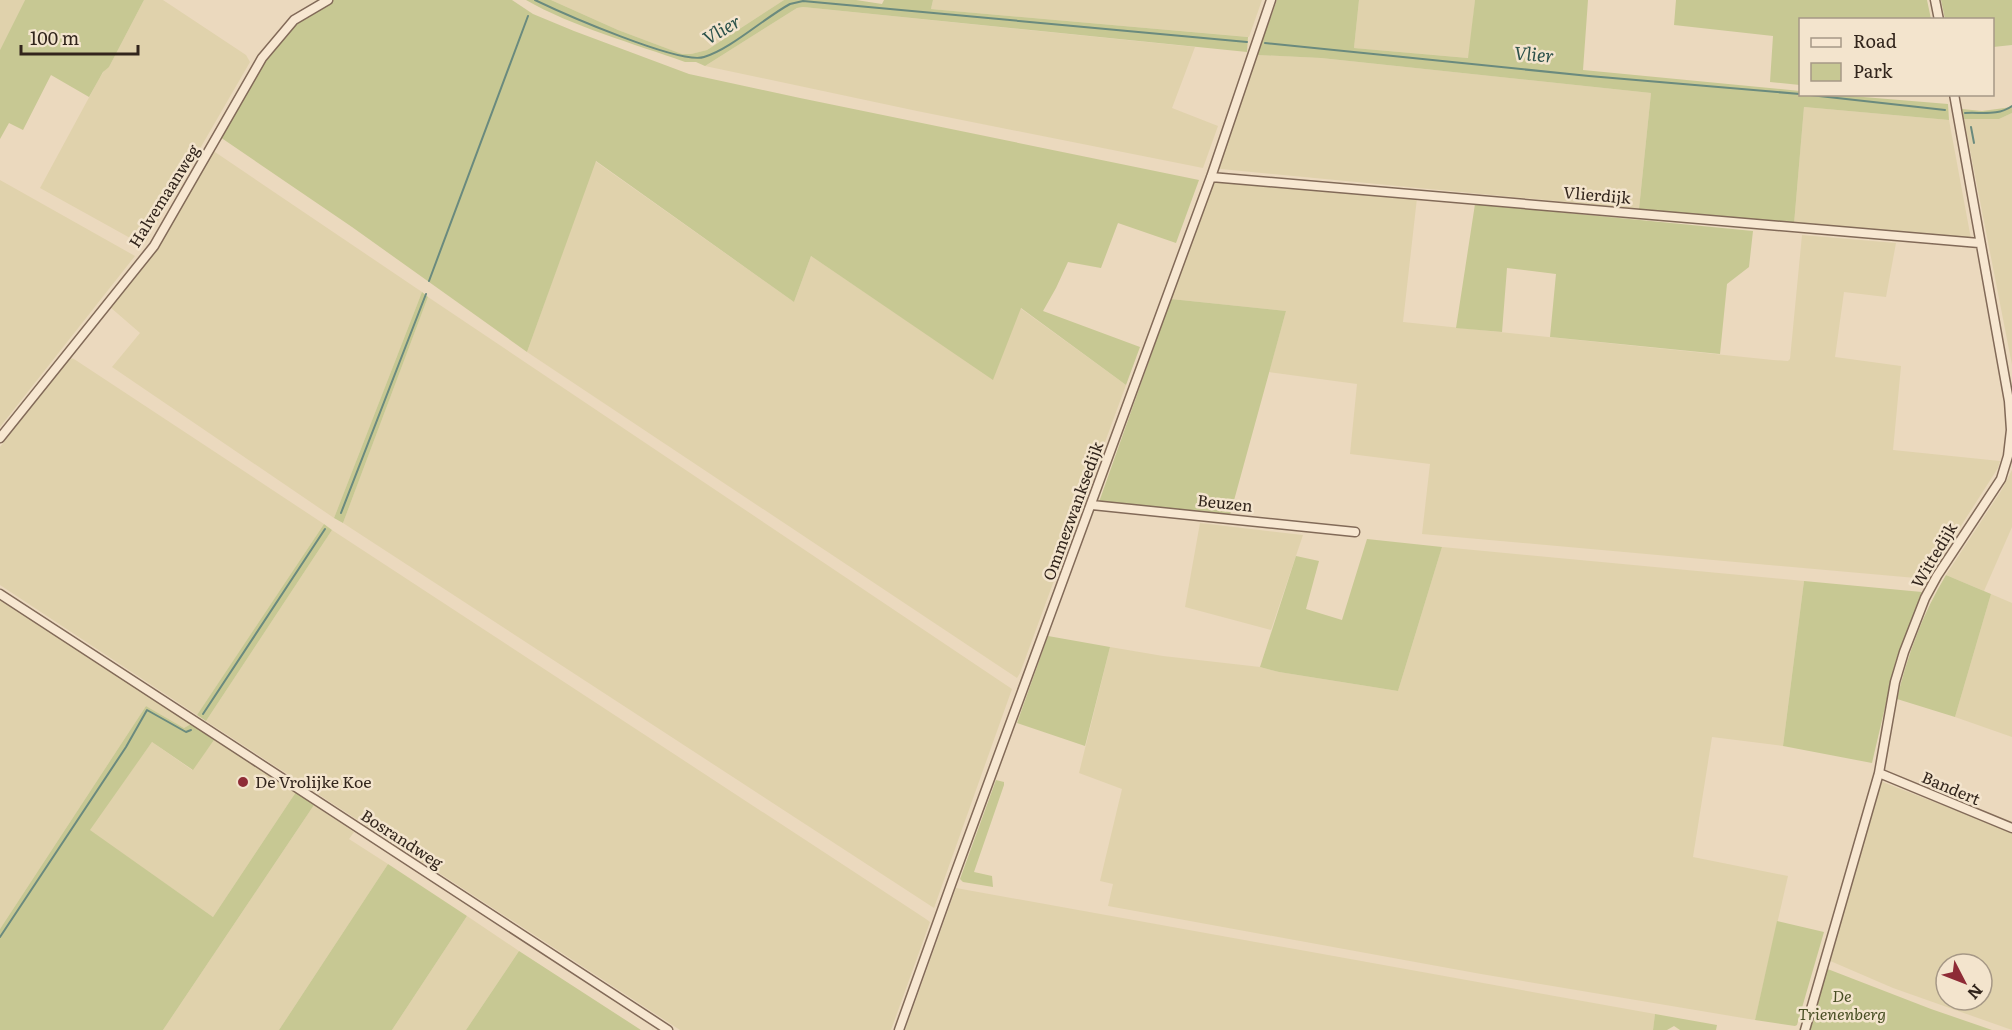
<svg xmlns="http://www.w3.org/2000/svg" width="2012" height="1030" viewBox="0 0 2012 1030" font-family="Literata,serif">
<rect width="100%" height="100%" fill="#ebd9be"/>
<path fill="#e0d2ac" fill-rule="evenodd" d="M0 0H25L0 50Z
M144 0H163L246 55 250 62 146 242 141 244 40 188 99 79 106 68 109 67Z
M551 0H784L707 50 691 54H682L618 30Z
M933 0H1262L1249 37 931 9Z
M1359 0H1475L1469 58 1354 48Z
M803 7 1195 47 1172 108 1218 126 1203 168 917 111 705 66 797 8Z
M1257 55 1321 58 1651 93 1639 209 1221 169 1217 167Z
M1804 107 1949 120 1971 239 1794 224Z
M2012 113V365L1964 119H1999Z
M212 150 422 292 334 518 112 367 140 333 110 307 143 268 160 242Z
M595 161 794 302 811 256 993 379 1020 308 1126 385 1020 673 1017 678 527 352Z
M1214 179 1417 198 1403 322 1773 360 1788 361 1790 359 1802 235 1896 243 1886 297 1844 292 1835 357 1901 366 1893 450 2000 461 1998 468 1927 579 1422 534 1430 464 1350 454 1357 384 1269 372 1286 311 1171 299Z
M0 180 135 256 0 427Z
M428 297 1012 689 934 908 343 523Z
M70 358 74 359 324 524 197 715 0 585V447Z
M2012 470V527L1984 591 1946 575 2001 491Z
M1200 523 1303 535 1271 630 1185 607Z
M332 530 926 919 930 922 891 1030H680L206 721Z
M1442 547 1804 581 1783 746 1712 737 1693 857 1788 876 1755 1020 1481 974 1108 906 1113 884 1100 881 1122 789 1079 773 1110 647 1163 656 1260 667 1279 672 1398 691Z
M1991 594 2012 603V737L1955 717Z
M0 600 191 724 184 728 146 706 0 929Z
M214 740 296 792 213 917 89 830 152 742 192 770Z
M1880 781 2012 832V1030L1893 988 1828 960ZM1946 964H1982V1000H1946Z
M314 805 354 832 349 839 388 864 279 1030H163Z
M956 888 1655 1014 1653 1030H905Z
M467 916 519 951 466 1030H392Z"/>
<path fill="#c7c893" d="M25 0H144L109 67 103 72 89 97 51 75 23 130 9 123 0 139V50Z
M332 0H512L533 14 574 31 689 74 800 98 1199 180 1176 243 1118 223 1101 268 1068 262 1056 288 1043 311 1140 347 1126 385 1021 308 993 380 811 256 794 302 596 161 527 352 352 227 220 137 264 61 288 27Z
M526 0H551L618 30 682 54H691L707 50 784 0H856L882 4 884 0H933L931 9 1248 37 1247 52 803 7 797 8 705 66 696 62H685C635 44 571 26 526 0Z
M1277 0H1359L1354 48 1468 58 1475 0H1588L1583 70 1800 91V94L1839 95 1948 104 1949 120 1804 107 1794 224 1639 209 1651 93 1321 58 1257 55Z
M1676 0H1927L1931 19 1800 20V85L1770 82 1773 36 1674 25Z
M1941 0H2012V45L1993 47 1992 20 1945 19Z
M2012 107V113L1999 119H1964L1962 109 1982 111Z
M1475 204 1753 231 1749 267 1727 284 1720 354 1550 337 1556 274 1507 268 1502 332 1456 328Z
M422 292 428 297 343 523 334 518Z
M1171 299 1286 311 1230 515 1099 502Z
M324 524 332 530 206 721 197 715Z
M1367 539 1442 547 1398 691 1279 672 1260 667 1296 556 1319 561 1306 609 1342 620Z
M1946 575 1991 594 1955 717 1897 699C1907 656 1923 613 1946 575Z
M1804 581 1922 592 1896 660 1872 763 1783 746Z
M1048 636 1110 647 1085 746 1017 723Z
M146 706 184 728 191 724 214 740 193 770 152 742 90 830 213 917 296 792 314 805 163 1030H0V929Z
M996 780 1004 782V785L974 872 992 876 993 887 963 882 960 879Z
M388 864 467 916 392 1030H279Z
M1777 921 1824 932 1797 1025 1795 1026 1755 1020Z
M519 951 641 1030H466Z
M1825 968 1931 1009 1992 1030H1807Z
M1655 1014 1717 1025 1716 1030H1680L1674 1026 1667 1030H1653Z"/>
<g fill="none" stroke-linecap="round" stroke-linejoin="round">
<path stroke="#6a8a7e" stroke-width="2" d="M535 0C562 13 680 65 704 57 731 49 764 18 790 4L803 1 1247 42
M1265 43 1589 76 1800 94
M1801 94 1945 110
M1965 113C1982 112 1998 116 2012 106
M1971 127 1974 143
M429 281 528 16
M341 513 426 294
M203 714 325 529
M0 937 126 747 147 710 186 732 191 730"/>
<g stroke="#826a58" stroke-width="11">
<path id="minor" d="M1935 0 1939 20
M1211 177 1979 243
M0 438 154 246 262 58 294 20 328 0
M1092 505 1355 532
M0 594 668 1030
M1879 773 2012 828
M899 1030 952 882 1211 177 1271 0
M1805 1030 1879 773 1895 682 1904 652 1925 598 1937 576 2001 479 2008 456 2011 430 2009 401 1954 94"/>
</g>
<use href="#minor" stroke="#f7e7d1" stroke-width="8"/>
</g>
<circle fill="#8e2b36" stroke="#f3e4cd" stroke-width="2" cx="243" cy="782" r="6"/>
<g text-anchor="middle" stroke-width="5" stroke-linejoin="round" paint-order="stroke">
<g font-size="16" fill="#32251c" stroke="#f3e4cd">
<text transform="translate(1597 195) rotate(5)" y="6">Vlierdijk</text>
<text transform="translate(164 196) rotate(-58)" y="6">Halvemaanweg</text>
<text transform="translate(1225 503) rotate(6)" y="6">Beuzen</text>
<text transform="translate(1073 511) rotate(-70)" y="6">Ommezwanksedijk</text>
<text transform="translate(1934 555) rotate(-59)" y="6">Wittedijk</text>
<text transform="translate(1951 788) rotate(23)" y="6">Bandert</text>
<text transform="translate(402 839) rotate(33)" y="6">Bosrandweg</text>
</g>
<g font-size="16" fill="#32251c" stroke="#f3e4cd" text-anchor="start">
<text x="255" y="788">De Vrolijke Koe</text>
</g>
<g font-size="16" font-style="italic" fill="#484e23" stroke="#f3e4cd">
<text x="1842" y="1002">De<tspan x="1842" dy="18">Trienenberg</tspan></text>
</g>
<g font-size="18" font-style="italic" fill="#2c524b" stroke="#f3e4cd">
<text transform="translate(722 30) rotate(-30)" y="6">Vlier</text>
<text transform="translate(1534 55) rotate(5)" y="6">Vlier</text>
</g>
</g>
<rect x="1799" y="18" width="195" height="78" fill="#f3e4cd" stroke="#a69886" stroke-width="1.5"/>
<rect x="1811" y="38" width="30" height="9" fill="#f7e7d1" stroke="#a69886" stroke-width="1.5"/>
<text x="1853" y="48" font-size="18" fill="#32251c">Road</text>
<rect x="1811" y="63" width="30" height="18" fill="#c7c893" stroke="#a69886" stroke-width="1.5"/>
<text x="1853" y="78" font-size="18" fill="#32251c">Park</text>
<g transform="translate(1964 982) rotate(132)"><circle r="28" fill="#f3e4cd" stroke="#a69886" stroke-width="1.5"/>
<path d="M0-4.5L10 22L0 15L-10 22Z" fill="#8e2b36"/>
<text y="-9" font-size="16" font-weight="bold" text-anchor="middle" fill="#32251c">N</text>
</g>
<path d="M21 45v9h117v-9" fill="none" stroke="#32251c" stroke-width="3"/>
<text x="30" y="45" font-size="18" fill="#32251c" stroke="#f3e4cd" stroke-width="4.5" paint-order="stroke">100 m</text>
</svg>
